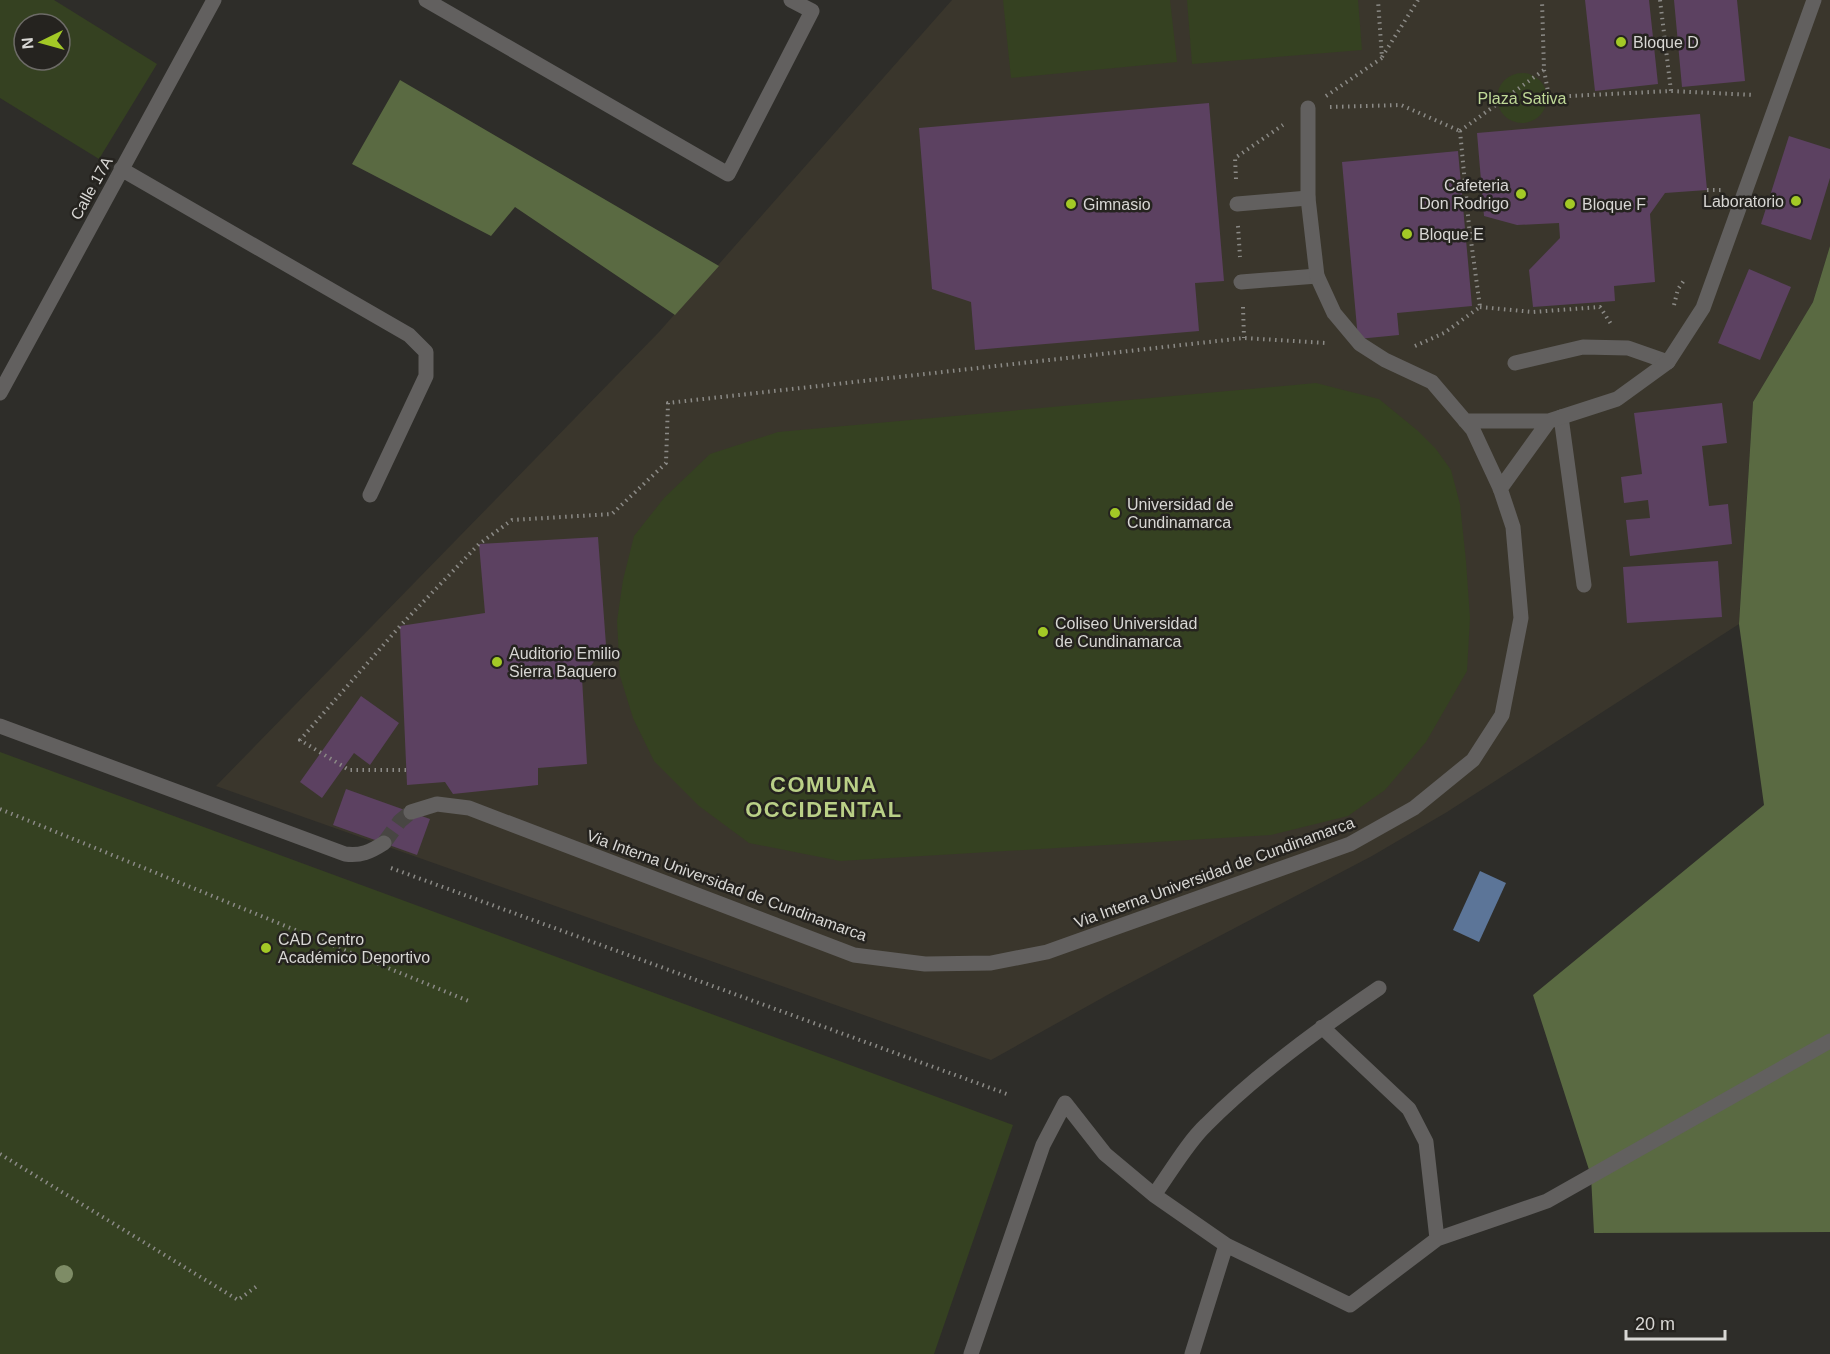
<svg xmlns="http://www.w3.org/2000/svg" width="1830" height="1354" viewBox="0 0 1830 1354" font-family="Arial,sans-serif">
<rect width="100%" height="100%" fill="#2e2d29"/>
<path fill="#3a362c" d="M952 0H1830V246L1813 302 1753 402 1739 624 1447 812 1372 856 1111 993 991 1060 216 786 659 332Z"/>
<path fill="#354121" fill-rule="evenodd" d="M0 0H54L157 64 99 159 0 98ZM24 24H60V60H24Z
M1003 0H1170L1177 62 1011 78Z
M1187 0H1358L1362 50 1192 64Z
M1497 98a25 25 0 1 1 50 0a25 25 0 1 1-50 0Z
M1316 383 1379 399 1417 430 1436 449 1451 470 1460 504 1466 561 1470 618 1467 671 1426 742 1385 790 1348 816 1271 835 840 861 749 843 699 806 654 761 633 718 620 676 617 621 623 580 634 536 664 498 710 454 778 432Z
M0 752 1013 1125 934 1354H0Z"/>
<path fill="#5a6a42" d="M400 80 719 266 675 315 515 207 491 236 352 164Z
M1830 246V1232L1594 1233 1591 1176 1533 995 1764 805 1739 624 1753 402 1813 302Z"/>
<path fill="#5c7598" d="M1480 871 1506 883 1479 942 1453 930Z"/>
<path fill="#5c4161" d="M1585 0H1649L1658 84 1595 91Z
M1674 0H1737L1745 81 1682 87Z
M1209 103 1224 281 1195 283 1199 331 975 350 971 302 932 289 919 128Z
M1700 114 1707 190 1665 193 1650 214 1655 282 1614 286 1615 301 1533 307 1529 270 1560 238 1559 223 1517 225 1484 216 1477 133Z
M1789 136 1830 149V178L1811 240 1761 224Z
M1458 151 1472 306 1397 313 1399 335 1358 339 1342 162Z
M1749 269 1791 287 1760 360 1718 343Z
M1722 403 1727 443 1702 446 1709 506 1728 504 1732 544 1630 556 1626 520 1650 518 1648 500 1624 503 1621 477 1642 474 1634 413Z
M598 537 606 645 582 678 587 764 538 768V785L453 794 445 782 407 785 400 626 485 613 479 544Z
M1718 561 1722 617 1627 623 1623 567Z
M361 696 399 723 370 765 354 753 322 798 300 782Z
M346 789 430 819 417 855 333 825Z"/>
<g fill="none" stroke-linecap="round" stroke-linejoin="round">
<path stroke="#484643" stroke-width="15" stroke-dasharray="15 8" stroke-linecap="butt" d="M384 843 400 821 411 812"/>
<path stroke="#8b8a86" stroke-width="4" stroke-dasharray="1.5 4.5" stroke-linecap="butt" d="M1660 0 1671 91
M1382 57 1418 0
M1544 70 1549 97 1671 91 1754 95
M1326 96 1382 58 1378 0
M1330 107 1401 105 1460 131
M1460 131 1544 70 1542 0
M1236 179 1235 158 1283 125
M1707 190H1721
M1238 226 1240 257
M1674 305 1678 289 1685 279
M1243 307 1244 338
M1480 307 1533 312 1600 307 1611 324
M1415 346 1444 333 1480 307 1469 226 1460 131
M406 770H349L300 740 400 626 479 544 512 520 612 514 666 463 668 403 1244 338 1326 343
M0 809 471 1002
M391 868 1007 1094
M0 1154 238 1300 257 1286"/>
<path stroke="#62605f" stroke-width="15" d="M1237 204 1308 198
M1241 282 1317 276
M1515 363 1583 347 1628 348 1668 362
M1561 417 1584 585"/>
<path stroke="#62605f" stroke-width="15" d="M426 0 728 174 812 11 791 0
M121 169 409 335 426 352V376L370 495
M0 393 214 0
M1465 421H1549L1617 399 1668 362 1703 308 1814 0
M1500 489 1549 421
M0 726 345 854C361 856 370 852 384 843
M411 812 437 804 469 808 854 955 925 964 991 963 1047 952 1350 844 1414 808 1473 760 1502 715 1521 618 1513 527 1500 488 1473 430 1432 382 1385 360 1360 344 1334 313 1317 276 1308 198V108
M1322 1027 1409 1109 1426 1142 1437 1239
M1154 1195C1170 1173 1187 1143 1206 1125 1258 1073 1319 1029 1379 988
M971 1354 1043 1145 1065 1103 1105 1154 1154 1195 1226 1245 1350 1305 1437 1239 1547 1201 1830 1041
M1192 1354 1226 1245"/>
</g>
<circle fill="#7e8c66" cx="64" cy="1274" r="9"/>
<g fill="#a3c926" stroke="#25231f" stroke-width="2">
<circle cx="1621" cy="42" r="6"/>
<circle cx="1521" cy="194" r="6"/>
<circle cx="1796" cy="201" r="6"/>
<circle cx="1071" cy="204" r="6"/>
<circle cx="1570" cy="204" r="6"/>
<circle cx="1407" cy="234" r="6"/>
<circle cx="1115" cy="513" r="6"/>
<circle cx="1043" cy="632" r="6"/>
<circle cx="497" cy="662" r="6"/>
<circle cx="266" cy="948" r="6"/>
</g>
<g text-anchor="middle" stroke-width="5" stroke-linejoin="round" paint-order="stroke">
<g font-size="16" fill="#d8d7d4" stroke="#25231f" text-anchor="start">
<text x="1633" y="48">Bloque D</text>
<text x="1509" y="191" text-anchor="end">Cafeteria<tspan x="1509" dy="18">Don Rodrigo</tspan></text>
<text x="1784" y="207" text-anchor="end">Laboratorio</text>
<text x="1083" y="210">Gimnasio</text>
<text x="1582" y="210">Bloque F</text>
<text x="1419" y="240">Bloque E</text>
<text x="1127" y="510">Universidad de<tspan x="1127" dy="18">Cundinamarca</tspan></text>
<text x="1055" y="629">Coliseo Universidad<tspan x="1055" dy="18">de Cundinamarca</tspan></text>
<text x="509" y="659">Auditorio Emilio<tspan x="509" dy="18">Sierra Baquero</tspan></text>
<text x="278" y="945">CAD Centro<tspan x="278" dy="18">Académico Deportivo</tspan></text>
</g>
<g font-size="16" fill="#bfd997" stroke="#25231f">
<text x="1522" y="104">Plaza Sativa</text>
</g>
<g font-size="16" fill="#d8d7d4" stroke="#25231f">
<text transform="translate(91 188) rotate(-61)" y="6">Calle 17A</text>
<text transform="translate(1214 872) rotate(-20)" y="6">Via Interna Universidad de Cundinamarca</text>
<text transform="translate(727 885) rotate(20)" y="6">Via Interna Universidad de Cundinamarca</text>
</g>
<g font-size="22" font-weight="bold" letter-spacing="1.5" fill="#bad087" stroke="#25231f">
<text x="824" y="792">COMUNA<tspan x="824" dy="25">OCCIDENTAL</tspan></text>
</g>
</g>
<g transform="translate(42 42) rotate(265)"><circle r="28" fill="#25231f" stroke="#6d6b67" stroke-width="1.5"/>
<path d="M0-4.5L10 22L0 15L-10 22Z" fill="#a3c926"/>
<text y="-9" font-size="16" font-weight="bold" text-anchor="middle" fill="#d8d7d4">N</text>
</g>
<path d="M1626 1330v9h99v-9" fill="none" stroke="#d8d7d4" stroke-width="3"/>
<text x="1635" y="1330" font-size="18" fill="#d8d7d4" stroke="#25231f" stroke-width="4.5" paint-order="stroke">20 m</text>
</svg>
